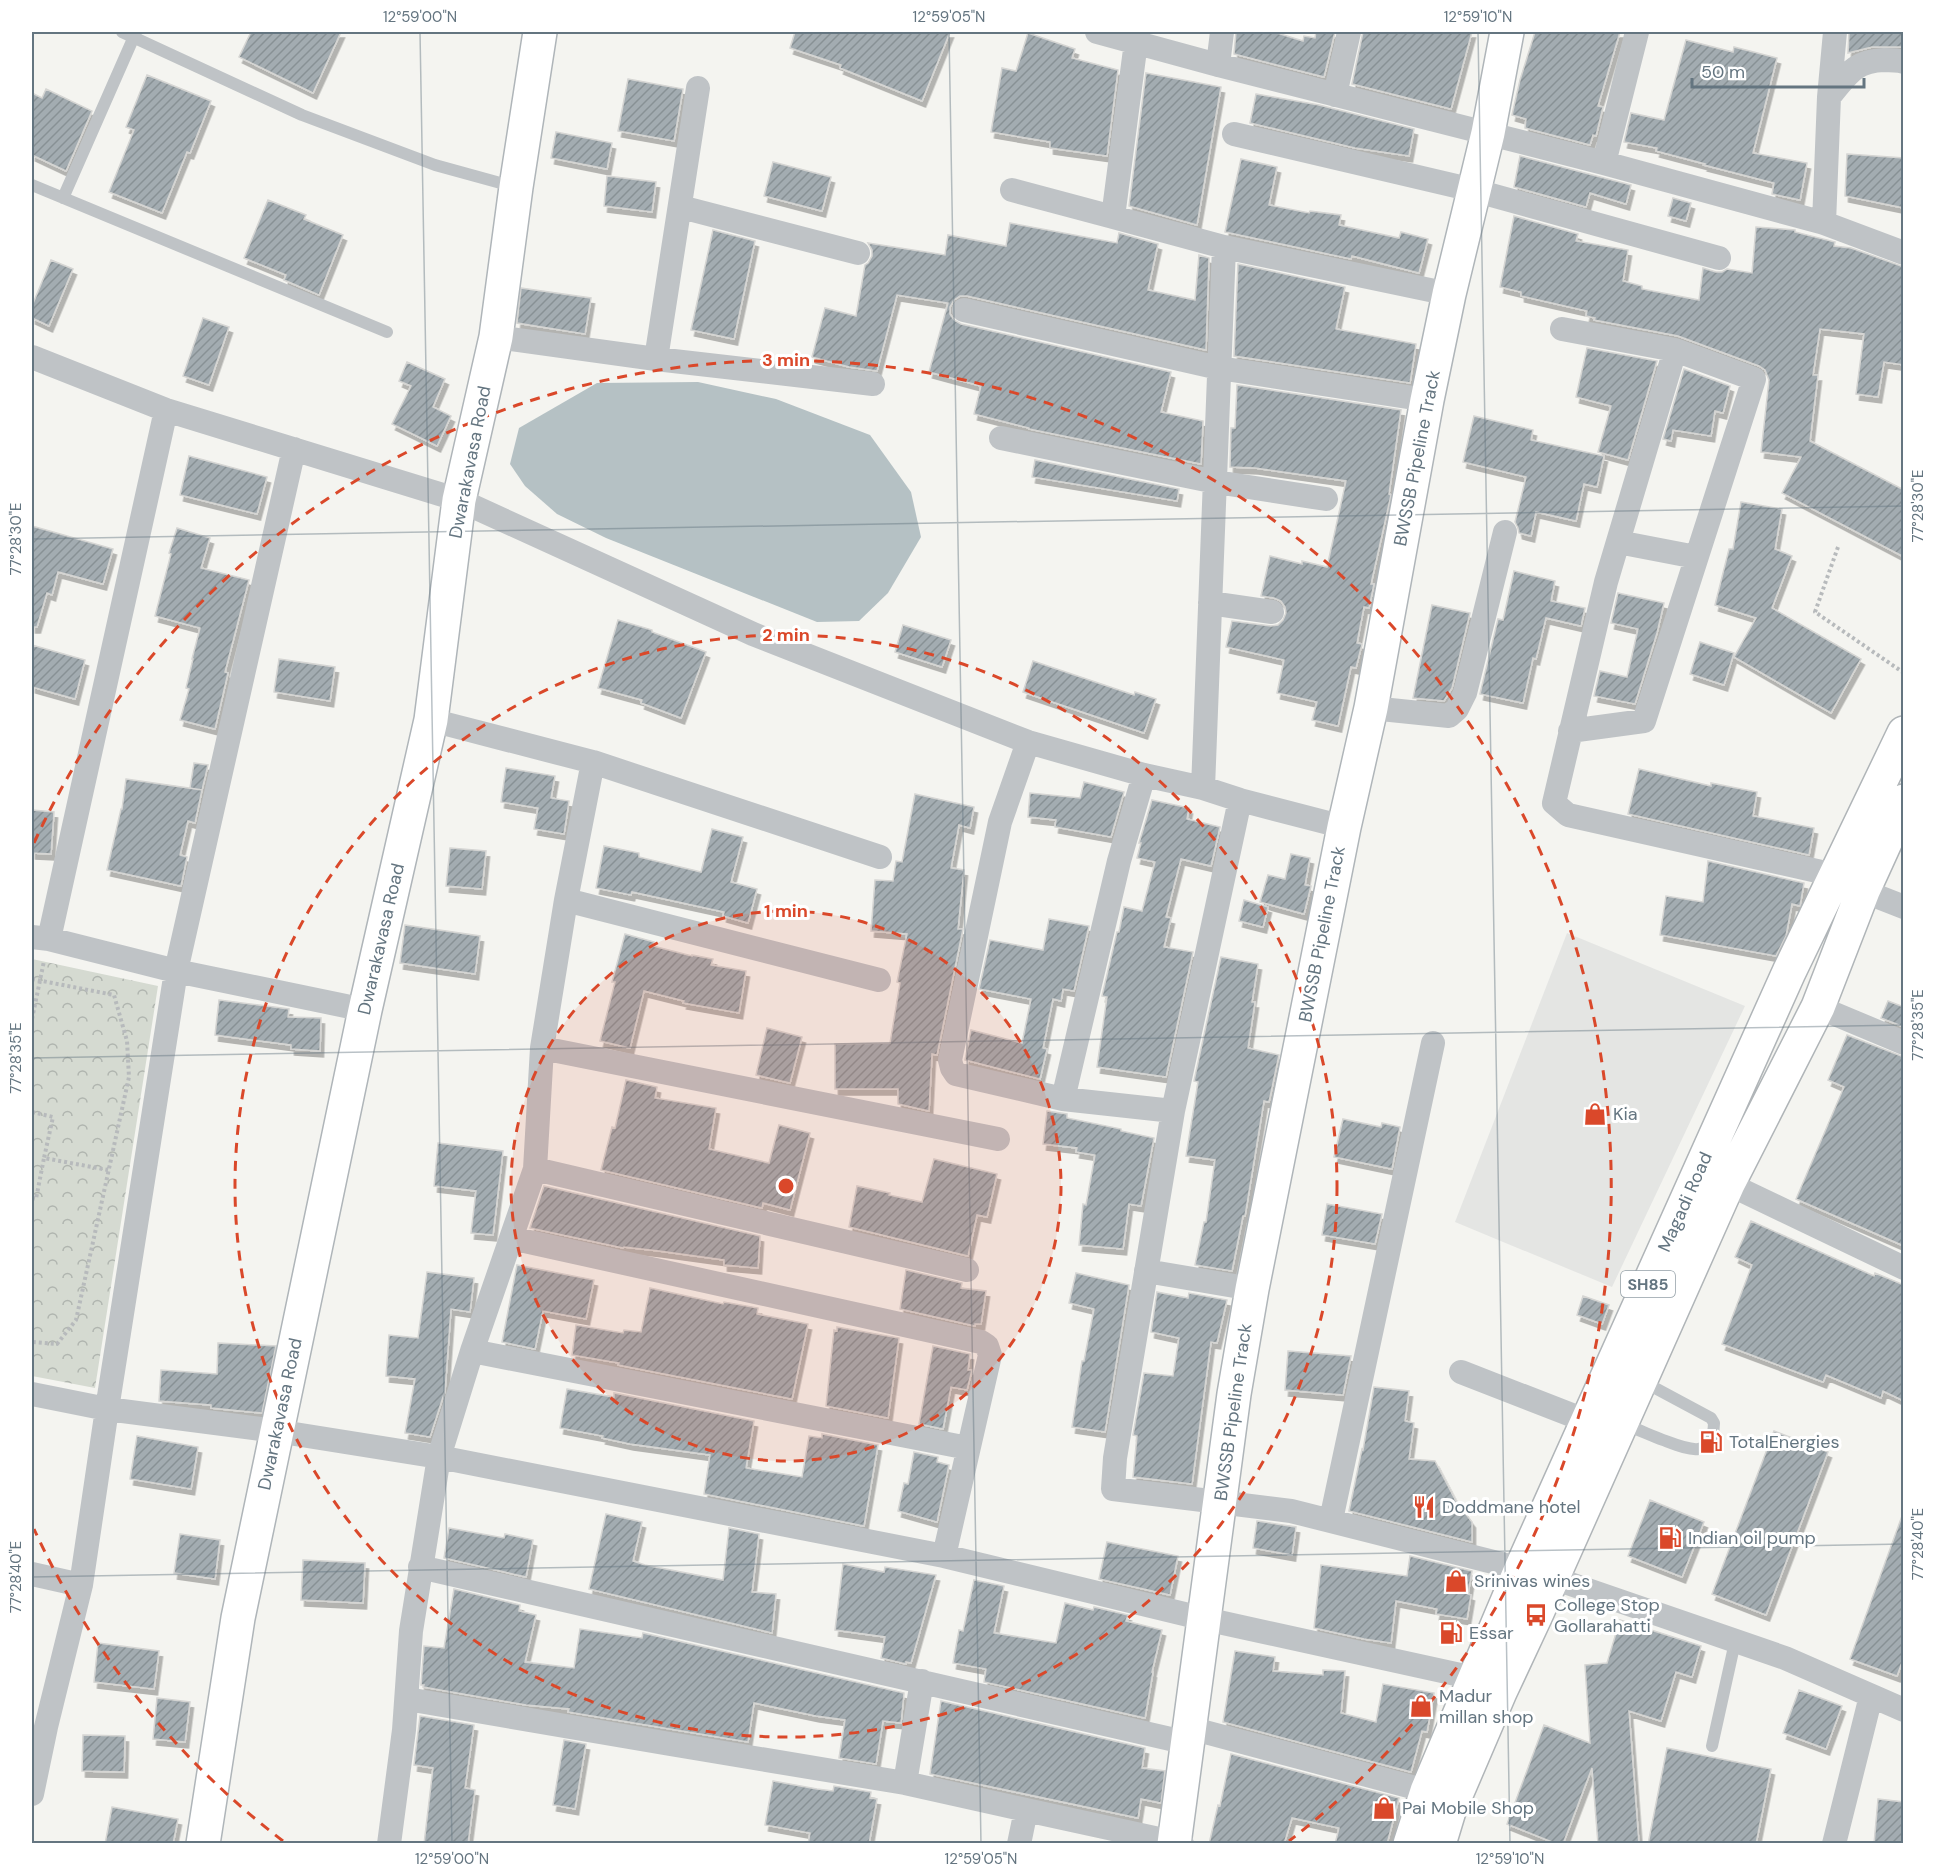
<svg xmlns="http://www.w3.org/2000/svg" width="1935" height="1875" viewBox="0 0 1935 1875" font-family="'DM Sans',sans-serif">
<defs>
<pattern id="park-crowns" width="20" height="18" patternUnits="userSpaceOnUse" patternTransform="scale(1.5)"><rect width="20" height="18" fill="#d5dad1"/><path d="M2 6a3 3 0 1 1 6 0M12 15a3 3 0 1 1 6 0" fill="none" stroke="#b0b5af"/></pattern>
<pattern id="building-hatch" width="6" height="6" patternUnits="userSpaceOnUse" patternTransform="scale(1.5)"><rect width="6" height="6" fill="#a3acb1"/><path d="M-1 1l2-2M0 6l6-6M5 7l2-2" fill="none" stroke="#889195"/></pattern>
<filter id="shadow"><feDropShadow dx="3.5" dy="6" stdDeviation="0" flood-color="#0004"/></filter>
</defs>
<rect width="100%" height="100%" fill="#f4f4f0"/>
<path fill="#e4e5e3" d="M1567 933 1745 1006 1612 1287 1455 1222Z"/>
<path fill="url(#park-crowns)" d="M32 959 158 986 95 1388 32 1376Z"/>
<path fill="#b5c1c4" d="M698 382 776 399 870 435 911 492 921 537 888 593 859 621 817 622 606 538 557 514 525 486 510 464 519 428 597 383Z"/>
<path fill="url(#building-hatch)" stroke="#d5d5d3" stroke-width="1.5" filter="url(#shadow)" d="M251 32H341L313 93 239 57Z
M795 32H950L922 101 840 68 841 65 790 48Z
M1236 32H1274L1303 41 1304 36 1315 38 1316 32H1335L1324 77 1234 54Z
M1363 32H1472L1451 109 1352 84Z
M1535 32H1620L1598 106 1603 107 1596 136 1593 135 1590 145 1525 128 1526 119 1512 115 1520 80Z
M1849 32H1904V47H1872L1848 53Z
M1028 33 1075 49 1072 58 1118 70 1107 156 1050 148V142L991 132 1002 68 1016 71Z
M1686 40 1733 52 1734 47 1777 58 1753 153 1807 163 1800 200 1772 194 1774 183 1704 165 1705 164 1656 151 1657 148 1624 142 1631 113 1664 120Z
M1146 73 1221 87 1197 225 1129 206Z
M147 75 211 101 190 153 187 152 162 213 109 192 134 130 126 127Z
M628 79 683 89 674 141 618 131Z
M46 89 92 111 66 171 32 155V93L42 98Z
M1256 94 1319 105 1414 129 1409 156 1355 148 1250 123Z
M556 132 612 143 607 169 551 158Z
M1847 154 1904 158V208L1845 196Z
M1520 156 1631 185 1626 204 1590 193 1586 207 1514 187Z
M1241 159 1277 167 1269 205 1309 213 1310 211 1341 215 1339 225 1399 238 1401 232 1428 239 1419 273 1352 256 1351 259 1225 232Z
M773 162 831 177 822 211 764 196Z
M607 176 656 182 652 212 604 206Z
M1673 198 1691 203 1686 221 1668 216Z
M268 200 306 215 304 219 343 235 319 295 284 280 286 275 244 258Z
M1514 216 1578 234 1576 241 1628 250 1623 281 1642 286V289L1699 300 1703 268 1716 272H1722L1727 269 1752 273 1756 227 1795 230V232L1835 242 1834 246 1851 248 1904 267V365L1884 362 1878 397 1856 394 1864 334 1820 329 1813 375H1818L1810 441 1904 490V557L1782 493 1801 457 1761 452 1769 380 1765 370 1759 366 1678 336 1594 320 1595 318 1586 316 1587 311 1521 296V292L1500 287Z
M1010 223 1117 243 1119 233 1158 244 1148 290 1195 300 1199 255 1209 258 1206 350 967 296H960L954 300 950 307V314L954 320 961 324 1171 372 1161 412 1203 421 1201 464 1029 429V428L974 414 981 386 929 372 948 303 897 295 877 371 849 367 812 357 825 308 856 316 865 265 868 263 872 256V250L868 243 945 255 948 235 1006 246Z
M713 230 755 241 734 339 691 330Z
M51 260 73 269 49 326 32 318V306Z
M1238 264 1345 287 1336 329 1416 344 1410 383 1234 356Z
M521 288 591 298 585 334 517 323Z
M203 318 229 327 209 385 183 376Z
M1587 348 1657 361 1628 460 1598 452 1611 406 1576 397Z
M407 362 445 379 433 407 451 416 437 446 392 424 411 386 399 381Z
M1684 369 1730 386 1723 413 1715 411 1711 436 1673 430 1671 441 1663 439Z
M1237 385 1401 410 1389 494 1391 495 1371 584H1374L1369 608 1364 607 1357 643 1362 644 1356 668 1351 667 1338 726 1312 720 1317 702 1277 693 1284 660 1226 647 1232 621 1271 626 1278 625 1283 620 1286 613 1285 607 1281 601 1274 598 1261 596 1270 556 1302 564V561L1327 567 1346 481 1255 468 1230 467 1231 428H1235Z
M1474 416 1533 430 1531 440 1604 456 1597 487 1584 484 1576 521 1536 512 1531 536 1519 533 1518 528 1515 522 1526 477 1463 462Z
M189 456 267 477 257 514 180 495Z
M1035 460 1179 489 1177 501 1032 477Z
M1741 502 1782 509 1775 549 1792 556 1772 608 1861 659 1831 713 1734 657 1756 618 1715 605 1729 549H1733Z
M32 526 113 549 103 584 58 572 52 595 47 593 37 627H32Z
M177 528 210 538 201 568 249 580 225 672 228 673 215 729 180 720 189 689 186 688 193 659H192L200 628 155 616 171 554 169 553Z
M1514 571 1555 581 1551 601 1585 608 1581 626 1546 618 1536 659 1533 658 1523 703 1480 694 1498 619 1503 620Z
M1618 593 1664 603 1657 633 1635 704 1594 696 1600 671 1627 677 1638 629 1611 623Z
M1432 605 1470 613 1452 688 1444 701 1413 698Z
M618 620 652 630V632L706 652 681 718 641 703 642 700 598 688Z
M903 625 951 640 942 667 895 652Z
M1700 642 1734 653 1724 685 1690 674Z
M32 645 85 660 75 699 32 687Z
M279 659 335 667 330 701 274 692Z
M1033 661 1134 695 1135 692 1156 699 1144 733 1023 692Z
M194 763 208 765 202 790 190 788Z
M506 768 555 776 551 798 569 801 564 834 534 829 538 808 501 802Z
M1639 769 1711 786V783L1757 792 1753 816 1814 828 1809 855 1628 814Z
M126 779 202 790 195 823 188 821 180 855 187 857 181 886 107 870 121 809H122Z
M1084 782 1124 792 1111 837 1055 827 1056 820 1028 817 1030 793 1080 798Z
M915 794 974 807 970 828 959 825 951 868 964 870 958 929H963L937 1055 932 1054 929 1111 898 1104V1089H835V1044L890 1043 900 983 897 982 907 934 871 931 875 880 893 881 896 861 902 862Z
M1152 800 1189 808 1187 819 1220 827 1211 866 1181 859 1166 917 1171 918 1164 947 1193 952 1166 1077 1097 1067 1107 997 1102 996 1117 932H1119L1124 907 1142 911 1155 862 1137 858 1141 843H1139Z
M32 810 54 812 51 854 32 853Z
M712 829 743 837 731 882 757 889 748 923 723 916 724 912 632 892 631 895 596 888 604 846 639 853V857L701 872Z
M450 848 486 851 482 889 446 886Z
M1291 854 1310 858 1305 885 1311 886 1304 914 1260 902 1268 875 1285 879Z
M1708 861 1804 883 1800 906 1792 904 1786 936 1776 956 1660 935 1666 896 1703 902Z
M1244 900 1268 907 1263 927 1239 921Z
M1049 919 1089 926 1074 991 1063 989 1061 1001 1053 999 1043 1048 1047 1049 1040 1079 965 1060 971 1030 1022 1043 1031 999 979 989 990 940 1043 950Z
M405 925 480 936 475 974 400 963Z
M625 934 654 942 653 946 692 956V955L713 959 711 965 746 971 739 1013 683 1003 684 1001 644 991 630 1048 600 1041 615 982H612Z
M1221 957 1258 964 1252 1002H1255L1248 1048 1279 1055 1269 1102 1264 1101 1245 1216H1243L1232 1271 1195 1265 1204 1222H1206L1215 1160 1186 1156 1198 1082 1194 1081Z
M219 1000 289 1009 288 1017 321 1018 320 1051 291 1049V1045L215 1035Z
M1888 1001 1904 1007V1027L1881 1018Z
M767 1028 802 1037 790 1083 756 1075Z
M1847 1035 1904 1057V1246L1796 1199 1844 1087 1828 1080Z
M626 1080 657 1087 655 1098 716 1108 709 1149 769 1163 779 1125 810 1133 790 1210 763 1203 762 1208 601 1170 612 1127 615 1128Z
M1047 1111 1067 1114V1118L1121 1129V1131L1154 1138 1141 1206 1129 1204 1123 1249 1079 1245 1083 1204 1086 1205 1095 1155 1076 1152 1077 1148 1043 1144Z
M1343 1119 1381 1127 1382 1123 1400 1127 1392 1169 1334 1157Z
M438 1143 503 1151 493 1235 471 1233 476 1191 434 1186Z
M934 1159 997 1174 987 1217 977 1215 968 1256 849 1227 857 1186 890 1193 889 1195 922 1202Z
M544 1186 760 1236 758 1268 724 1265V1260L659 1251 624 1247 623 1248 530 1228Z
M1327 1204 1382 1214 1375 1244 1322 1235Z
M1751 1221 1874 1276 1875 1273 1904 1285V1401L1883 1391 1881 1398 1826 1375 1823 1382 1722 1344 1752 1265 1735 1257Z
M517 1265 594 1280 586 1319 543 1311 535 1349 502 1342Z
M906 1270 962 1283 961 1288 986 1291 981 1324H975V1326L900 1309Z
M427 1272 474 1278 470 1312 451 1309 445 1391 430 1437 405 1433 415 1379 386 1376 389 1335 418 1338Z
M1076 1273 1129 1285 1105 1432 1072 1427 1082 1361H1084L1094 1309 1069 1303Z
M650 1288 723 1304 724 1302 758 1308 757 1314 808 1324 792 1399 618 1365 619 1363 572 1355 576 1325 623 1333 624 1330 641 1332Z
M1157 1292 1188 1298 1189 1293 1227 1300 1217 1343 1211 1342 1192 1484 1133 1477 1137 1436 1133 1435 1144 1373 1173 1376 1179 1338 1151 1332Z
M1583 1296 1609 1305 1602 1324 1577 1315Z
M837 1327 899 1338 888 1418 826 1406 834 1330 837 1331Z
M218 1343 276 1346 262 1413 211 1408V1405L159 1401 161 1370 217 1374Z
M933 1346 970 1354 968 1370H972L967 1390 951 1387 943 1429 919 1424Z
M1288 1351 1351 1356 1343 1395 1285 1390Z
M1374 1387 1409 1391 1405 1421 1414 1423 1409 1459 1435 1461 1456 1501 1472 1522V1542L1349 1511 1362 1449 1363 1450Z
M567 1389 614 1397V1393L754 1421 746 1468 802 1477 809 1436 822 1438V1434L878 1445 864 1526 704 1494 710 1455 630 1444 602 1438 603 1436 560 1428Z
M1774 1431 1828 1452 1766 1615 1712 1594Z
M137 1436 198 1447 191 1489 130 1479Z
M914 1452 938 1457 937 1462 949 1465 937 1522 898 1511 904 1483 908 1484Z
M1650 1500 1704 1522 1682 1577 1628 1556Z
M606 1514 642 1522 633 1561 645 1565 723 1580 729 1528 759 1534 752 1592 776 1594 772 1633 589 1589Z
M1902 1516H1904V1657L1897 1676 1850 1659Z
M1257 1521 1296 1527 1292 1555 1253 1548Z
M449 1528 504 1538 505 1534 533 1540 526 1577 444 1558Z
M180 1534 220 1540 215 1579 174 1573Z
M1107 1542 1178 1556 1170 1595 1099 1579Z
M1410 1556 1472 1571 1468 1594 1471 1595 1467 1619 1436 1614 1437 1609 1396 1601 1391 1643 1364 1639 1314 1628 1321 1565 1407 1576Z
M303 1560 365 1563 363 1603 301 1600Z
M843 1564 884 1572 885 1567 936 1575 911 1663 906 1662V1664L881 1658 885 1637 835 1630Z
M974 1580 1004 1586 994 1633 1056 1643 1065 1603 1093 1610 1094 1607 1128 1615 1126 1621 1162 1630 1152 1672H1153L1145 1718 984 1682 986 1669 953 1663 959 1630 963 1631Z
M454 1589 520 1605 519 1611 536 1615 525 1662 574 1668 580 1629 642 1638 643 1633 904 1693 901 1723 883 1721 876 1764 839 1758 845 1720 816 1716 754 1703 748 1742 568 1712 569 1709 526 1705 423 1687 424 1685H421L424 1646 444 1648Z
M1620 1620 1701 1646 1692 1677 1676 1672 1661 1721 1629 1711 1639 1844H1598L1592 1768 1563 1844H1557L1507 1824 1544 1725 1590 1743 1585 1665 1607 1663Z
M98 1643 159 1651 154 1689 94 1682Z
M1235 1651 1275 1657 1273 1671 1323 1675V1670L1345 1671 1341 1713 1376 1722 1383 1684 1434 1693 1427 1732 1422 1731 1411 1772 1223 1722Z
M1799 1690 1842 1706 1826 1749 1783 1733Z
M157 1698 190 1702 185 1742 153 1739Z
M941 1701 1145 1748 1142 1768 1165 1771 1161 1803 1141 1799 1138 1818 930 1774Z
M420 1716 474 1725 465 1788 475 1790 468 1844H424L433 1768 414 1765Z
M83 1735 125 1736 124 1772 82 1771Z
M564 1740 586 1744 575 1809 553 1805Z
M1667 1748 1771 1769 1756 1844H1648Z
M1231 1754 1399 1798 1387 1844H1335L1339 1828 1292 1818 1284 1844H1209L1218 1805 1220 1806Z
M773 1781 817 1789 833 1791 834 1786 871 1792 870 1798 877 1799 869 1844H808L810 1833 765 1825Z
M1878 1799 1904 1802V1844H1874Z
M112 1807 178 1819 173 1844H105Z"/>
<g fill="none" stroke-linecap="round" stroke-linejoin="round">
<g stroke="#afb5b9" stroke-width="36">
<path id="secondary" d="M203 1844 238 1618 365 1010 431 720 459 500 496 337 516 187 540 32
M1174 1844 1234 1394 1252 1289 1344 827 1371 708 1427 400 1449 294 1488 133 1507 32"/>
</g>
<g stroke="#b0b5b8" stroke-width="36">
<path id="primary" d="M1410 1844 1427 1791 1521 1569 1789 972 1904 733
M1439 1844 1449 1811 1500 1692 1536 1615 1728 1184 1818 1007 1863 891 1904 801"/>
</g>
<path stroke="#b7babc" stroke-width="4" stroke-dasharray="3 3" stroke-linecap="butt" d="M1838 547 1815 612 1904 673
M32 979 114 995 127 1041 129 1077 76 1320 57 1344 32 1342
M32 1019 44 961
M32 1112 53 1117 44 1158 108 1170
M32 1198 36 1199 44 1158"/>
<path stroke="#bfc3c6" stroke-width="12" d="M122 32 302 115 435 165 515 187
M32 185 387 332
M63 198 136 32
M1623 1424C1637 1429 1650 1435 1663 1440 1687 1449 1713 1461 1714 1423L1711 1418 1642 1381
M1712 1746 1735 1642"/>
<path stroke="#bfc3c6" stroke-width="24" d="M1097 32 1218 65 1604 163 1824 223 1904 253
M1218 65 1222 32
M1335 95 1349 32
M1829 97C1847 76 1853 61 1884 60 1891 60 1897 60 1904 62
M1234 134 1473 190 1719 258
M1604 163 1637 32
M1012 190 1113 217 1136 42
M681 207 858 253
M1113 217 1224 247 1449 294
M1824 223 1829 97 1835 32
M964 310 1219 368 1427 400
M1562 329 1675 350 1754 379 1644 721 1570 731
M496 337 656 359 873 384
M1675 350 1606 582 1554 803 1568 815 1835 875
M32 357 166 410 459 500 753 634 1028 742 1144 775 1203 788 1240 800 1344 827
M656 359 698 88
M1001 438 1216 482 1326 499
M1618 542 1696 557
M1210 603 1272 612
M1371 708 1449 716 1457 709 1465 693 1505 532
M1028 742 1000 822 950 1060 952 1068 956 1074 1063 1099 1173 1111
M593 762 880 857
M1203 788 1224 247
M1240 800 1173 1111 1115 1458 1113 1489 1291 1511 1521 1569 1553 1578 1785 1658 1904 1710
M1863 891 1904 907
M566 900 879 980
M32 937 49 939 176 971 365 1010
M49 939 166 410
M1818 1007 1904 1043
M542 1048 998 1139
M1063 1099 1119 861 1144 775
M535 1169 967 1270
M1714 1177 1904 1268
M511 1238 981 1342 987 1346 990 1355 944 1556
M1146 1271 1252 1289
M472 1351 968 1448
M1461 1372 1587 1421 1600 1429
M32 1394 107 1409 276 1431 439 1457 944 1556 1205 1619 1474 1678
M1331 1520 1433 1043
M420 1567 1188 1743
M32 1574 81 1585
M407 1699 670 1744 905 1783 1026 1810 1019 1844
M1190 1728 1427 1791
M905 1783 922 1681
M32 1794 46 1727 81 1585 107 1409 176 971 294 449
M1026 1810 1182 1844
M389 1844 404 1730 411 1631 439 1457 472 1351 535 1169 542 1048 566 900 593 762 431 720
M1834 1844 1871 1696"/>
<use href="#secondary" stroke="#fff" stroke-width="33"/>
<use href="#primary" stroke="#fff" stroke-width="33"/>
</g>
<path fill="none" stroke="#647580" stroke-width="1.5" stroke-opacity="0.45" d="M420 32 452 1844M949 32 981 1844M1478 32 1510 1844M32 539 1904 506M32 1058 1904 1025M32 1577 1904 1544"/>
<circle cx="786" cy="1186" r="275" fill="#da482a" fill-opacity=".12"/>
<g fill="none" stroke="#da482a" stroke-width="3" stroke-dasharray="10 8">
<circle cx="786" cy="1186" r="275"/>
<circle cx="786" cy="1186" r="551"/>
<path d="M283 1841A826 826 0 0 1 34 1529M34 843A826 826 0 1 1 1289 1841"/>
</g>
<defs>
<g id="shop-bare" transform="scale(1.8)"><path d="M-5-2.5h2.3a2.7 3.5 0 0 1 5.4 0H5L5.5 6h-11ZM-1.5-2.5h3a1.5 2.3 0 0 0-3 0Z" fill="#da482a" stroke="#fff" stroke-width="2.5" paint-order="stroke"/></g>
<g id="fuel-bare" transform="scale(1.8)"><path d="M-5.5-6h7V0h2V4h1.3V-2.5L3-4.5l.8-.8L6-3V5H2.5V1h-1V6h-7ZM-4.2-4.7v3.2H.2V-4.7Z" fill="#da482a" stroke="#fff" stroke-width="2.5" paint-order="stroke"/></g>
<g id="restaurant-bare" transform="scale(1.8)"><path d="M-5-6h1v4h1v-4h1v4h1v-4h1v5L-1.5 .5V6h-2V.5L-5-1ZM5-6V6H3V1.5H1.5Q1.5-4 5-6Z" fill="#da482a" stroke="#fff" stroke-width="2.5" paint-order="stroke"/></g>
<g id="bus-bare" transform="scale(1.8)"><path d="M-5-6H5V4H4V6H2V4H-2V6H-4V4H-5ZM-3.5-4V0h7V-4ZM-3.5 1.2v1.5H-2V1.2ZM2 1.2v1.5H3.5V1.2Z" fill="#da482a" stroke="#fff" stroke-width="2.5" paint-order="stroke"/></g>
</defs>
<g fill-rule="evenodd">
<use href="#shop-bare" x="1595" y="1114"/>
<use href="#fuel-bare" x="1711" y="1442"/>
<use href="#restaurant-bare" x="1424" y="1507"/>
<use href="#fuel-bare" x="1670" y="1538"/>
<use href="#shop-bare" x="1456" y="1581"/>
<use href="#bus-bare" x="1536" y="1615"/>
<use href="#fuel-bare" x="1451" y="1633"/>
<use href="#shop-bare" x="1421" y="1706"/>
<use href="#shop-bare" x="1384" y="1808"/>
</g>
<g text-anchor="middle" stroke-width="6" stroke-linejoin="round" paint-order="stroke">
<rect fill="#fff" stroke="#929ea6" stroke-width="1.5" x="1621" y="1271" width="54" height="26" rx="4.5"/>
<g font-size="16" font-weight="bold" fill="#647580">
<text x="1648" y="1290">SH85</text>
</g>
<g font-size="18" fill="#647580" stroke="#fff">
<text transform="translate(1417 458) rotate(-79)" y="6">BWSSB Pipeline Track</text>
<text transform="translate(470 462) rotate(-79)" y="6">Dwarakavasa Road</text>
<text transform="translate(1322 934) rotate(-79)" y="6">BWSSB Pipeline Track</text>
<text transform="translate(381 939) rotate(-77)" y="6">Dwarakavasa Road</text>
<text transform="translate(1685 1202) rotate(-66)" y="6">Magadi Road</text>
<text transform="translate(1233 1412) rotate(-82)" y="6">BWSSB Pipeline Track</text>
<text transform="translate(280 1414) rotate(-78)" y="6">Dwarakavasa Road</text>
</g>
<g font-size="18" fill="#647580" stroke="#fff" text-anchor="start">
<text x="1613" y="1120">Kia</text>
<text x="1729" y="1448">TotalEnergies</text>
<text x="1442" y="1513">Doddmane hotel</text>
<text x="1688" y="1544">Indian oil pump</text>
<text x="1474" y="1587">Srinivas wines</text>
<text x="1554" y="1611">College Stop<tspan x="1554" dy="21">Gollarahatti</tspan></text>
<text x="1469" y="1639">Essar</text>
<text x="1439" y="1702">Madur<tspan x="1439" dy="21">millan shop</tspan></text>
<text x="1402" y="1814">Pai Mobile Shop</text>
</g>
</g>
<circle cx="786" cy="1186" r="9" fill="#da482a" stroke="#fff" stroke-width="3"/>
<g font-size="18" text-anchor="middle" font-weight="bold" fill="#da482a" stroke="#fff" stroke-width="6" stroke-linejoin="round" paint-order="stroke">
<text x="786" y="366">3 min</text>
<text x="786" y="641">2 min</text>
<text x="786" y="917">1 min</text>
</g>
<rect width="1935" height="1875" fill="none" stroke="#ffffff" stroke-width="66"/>
<path d="M1692 78v9h172v-9" fill="none" stroke="#647580" stroke-width="3"/>
<text x="1701" y="78" font-size="18" fill="#647580" stroke="#ffffff" stroke-width="4.5" paint-order="stroke">50 m</text>
<rect x="33" y="33" width="1869" height="1809" fill="none" stroke="#647580" stroke-width="2"/>
<g font-size="15" text-anchor="middle" fill="#647580">
<text x="420" y="22">12°59'00"N</text>
<text x="949" y="22">12°59'05"N</text>
<text x="1478" y="22">12°59'10"N</text>
<text transform="translate(1918 506) rotate(-90)" y="5">77°28'30"E</text>
<text transform="translate(16 539) rotate(-90)" y="5">77°28'30"E</text>
<text transform="translate(1918 1025) rotate(-90)" y="5">77°28'35"E</text>
<text transform="translate(16 1058) rotate(-90)" y="5">77°28'35"E</text>
<text transform="translate(1918 1544) rotate(-90)" y="5">77°28'40"E</text>
<text transform="translate(16 1577) rotate(-90)" y="5">77°28'40"E</text>
<text x="452" y="1864">12°59'00"N</text>
<text x="981" y="1864">12°59'05"N</text>
<text x="1510" y="1864">12°59'10"N</text>
</g>
</svg>
